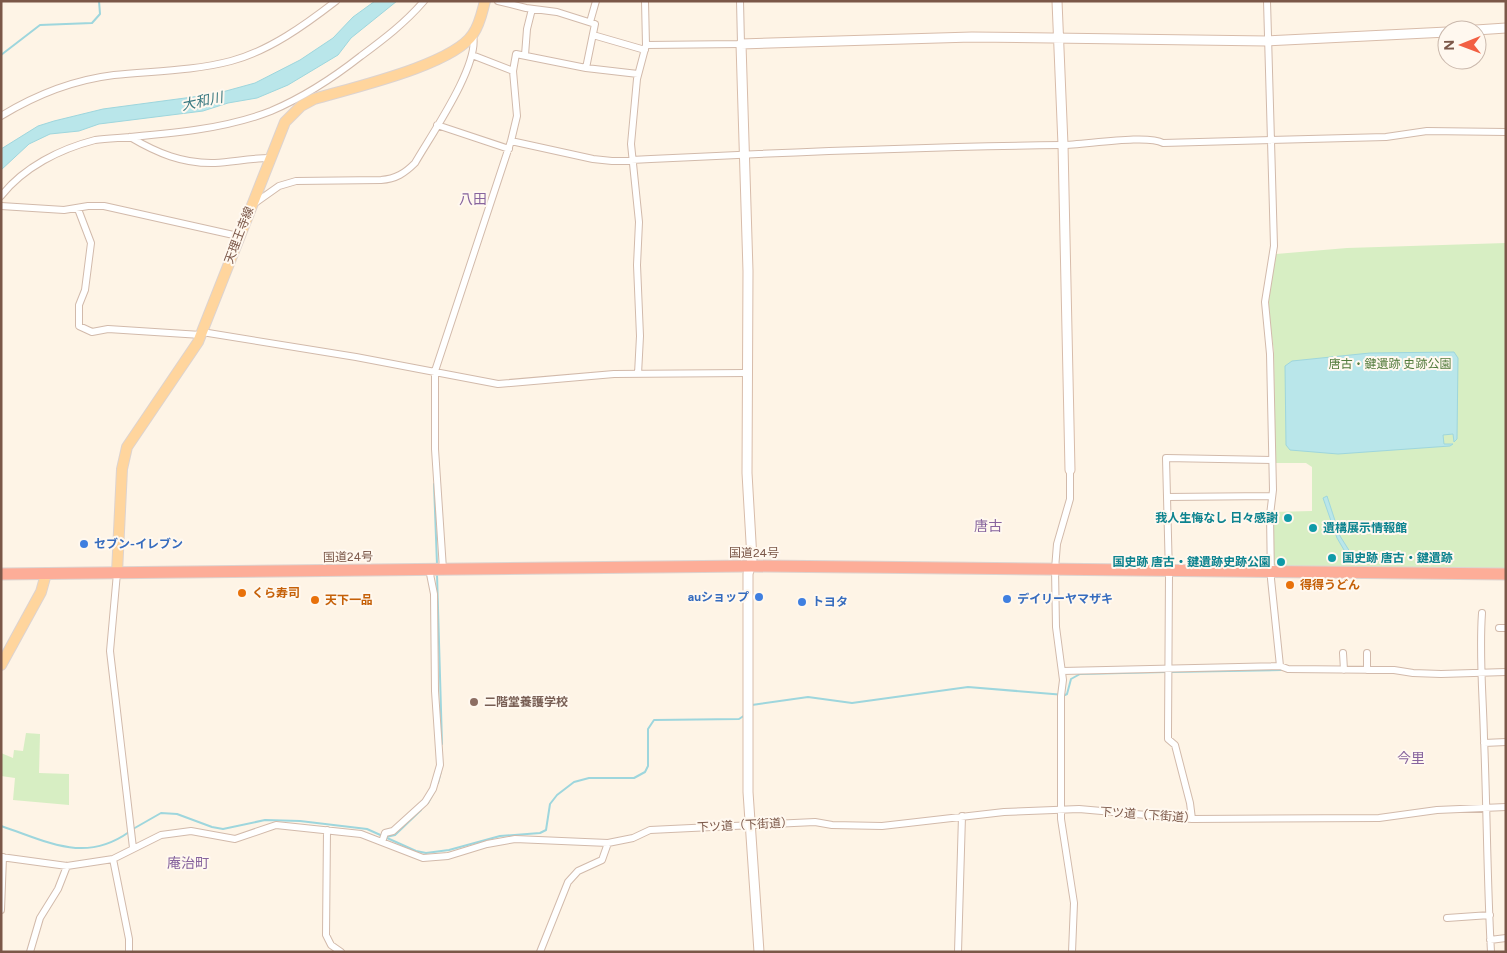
<svg xmlns="http://www.w3.org/2000/svg" width="1507" height="953" viewBox="0 0 1507 953" font-family="Figtree,'Noto Sans JP',sans-serif">
<rect width="100%" height="100%" fill="#fef4e6"/>
<path fill="#d7eec3" d="M1506 243V569L1274 566 1272 512 1312 511V467L1306 463H1275L1274 351 1267 302 1276 254 1347 248Z
M26 733 40 734 39 773 69 774V805L13 800 15 778 1 776V753L13 758 14 750 23 751Z"/>
<path fill="#b9e6ea" stroke="#9ed6dd" d="M375 1H397L351 38 338 55 288 85 257 98 228 103 203 111 99 124 79 131 50 134 29 144 1 170V149L38 126 54 121 103 109 215 94 255 83 300 60 333 38 353 17Z
M1454 352 1458 358 1457 439 1454 442 1453 434 1443 435 1444 444H1453L1450 446 1338 454 1290 450 1286 445 1285 366 1292 361 1370 353Z
M1327 496 1340 536 1357 563 1351 562 1337 538 1323 498Z"/>
<g fill="none" stroke-linecap="round" stroke-linejoin="round">
<path stroke="#9ed6dd" stroke-width="2" d="M1 55 40 25 92 23 100 14 99 1
M434 484 437 564
M437 574 442 744
M1171 672 1281 670
M752 705 808 697 852 703 968 687 1065 695 1067 694 1071 679 1080 674 1166 672
M438 783 441 771
M428 803 435 790
M1 826C47 841 84 864 129 832
M133 829 161 813 177 814 212 827 223 829 265 820 300 821 367 829 416 851 426 853 449 850 500 836 540 833 546 830 550 804 557 795 574 782 589 778H634L645 772 648 766V729L654 720 739 719 745 715
M386 837 395 835 421 810"/>
<g stroke="#d2baab" stroke-width="8">
<path id="street" d="M498 1 526 8 557 12 595 24 586 68
M1267 1 1274 246 1265 302 1270 354 1273 490 1270 515 1271 579 1280 666
M590 22 596 1
M593 35 645 50
M646 45 741 44 740 1
M472 55 513 71
M525 55 527 29 532 9
M1 116C37 94 73 80 114 75 153 71 193 71 231 61 269 51 305 25 336 1
M437 125 509 149
M130 137C157 153 183 164 215 163 233 162 251 158 270 158
M511 141 593 159 612 161C762 153 912 147 1062 145 1084 145 1147 134 1163 143L1386 137 1427 131 1506 132
M1 196C24 167 60 149 95 140 151 135 218 132 271 111 304 97 333 78 361 56 384 39 405 23 424 1
M255 203 279 186 296 181 381 180C396 179 405 173 415 163 431 135 480 65 473 35
M1 206 64 210 88 206H104L238 236
M78 209 91 243 85 290 79 305V326L92 332 108 329 201 335
M202 332 356 357 498 384 614 374 746 373
M638 374 640 336 637 265 639 222 631 144 637 79 646 45 645 1
M1070 470V499L1057 544 1055 569 1056 627 1063 680 1061 696V819L1074 903 1072 952
M1167 497 1272 496
M443 569 435 449V371L511 141 517 116 513 71 516 54 586 68 638 74
M117 573 110 651 133 848
M1482 613C1479 655 1483 696 1484 738 1487 810 1487 881 1491 952
M1499 628H1506
M1343 653 1344 670
M1367 653V670
M1062 671 1280 666 1288 669 1394 670 1413 673 1441 674 1506 672
M1484 743 1506 742
M1192 819 1190 803 1175 745 1168 739V731L1169 575 1166 458 1272 460
M327 830 326 935 331 945 341 952
M382 842 385 833 393 831 425 802 433 789 440 765 435 691 434 594 429 569
M1 857 67 866 113 859 161 835 191 831 235 839 276 825 361 834 423 858 448 856 487 844 515 839 608 843 633 838 650 830 815 822 832 825 882 826 1004 812 1079 809 1192 819 1379 818 1437 810 1506 807
M113 859 129 939V952
M1 910 3 857
M1447 918 1490 915
M1490 940 1506 938
M30 952 40 918 58 889 67 866
M540 952 568 882 578 871 602 860 608 843
M958 952 962 816"/>
</g>
<g stroke="#d8bcaa" stroke-width="11">
<path id="secondary" d="M1057 1 1063 145 1070 470
M1476 30 1506 28
M759 952 748 792V574L752 559 747 473 748 271 741 44 972 37 1267 41 1447 32"/>
</g>
<g stroke="#ddd3cf" stroke-width="12">
<path id="primary" d="M117 573 122 469 127 447 198 342 285 122 301 106 314 99C351 88 453 65 473 34 480 24 482 12 485 1
M1 665 41 592 46 574"/>
</g>
<g stroke="#ddd3cf" stroke-width="13">
<path id="highway" d="M1 574 751 566 1506 574"/>
</g>
<use href="#street" stroke="#fff" stroke-width="6"/>
<use href="#secondary" stroke="#fff" stroke-width="9"/>
<use href="#primary" stroke="#ffd59d" stroke-width="10"/>
<use href="#highway" stroke="#fdad98" stroke-width="11"/>
</g>
<g fill="#0f9aa8" stroke="#fff8ef" stroke-width="2">
<circle cx="1288" cy="518" r="5"/>
<circle cx="1313" cy="528" r="5"/>
<circle cx="1332" cy="558" r="5"/>
<circle cx="1281" cy="562" r="5"/>
</g>
<g fill="#3f7fe0" stroke="#fff8ef" stroke-width="2">
<circle cx="84" cy="544" r="5"/>
<circle cx="759" cy="597" r="5"/>
<circle cx="1007" cy="599" r="5"/>
<circle cx="802" cy="602" r="5"/>
</g>
<g fill="#e8710a" stroke="#fff8ef" stroke-width="2">
<circle cx="1290" cy="585" r="5"/>
<circle cx="242" cy="593" r="5"/>
<circle cx="315" cy="600" r="5"/>
</g>
<circle fill="#8d6e63" stroke="#fff8ef" stroke-width="2" cx="474" cy="702" r="5"/>
<g text-anchor="middle" stroke-width="4" stroke-linejoin="round" paint-order="stroke">
<g font-size="12" fill="#7b5748" stroke="#fff8ef">
<text transform="translate(239 235) rotate(-69)" y="4">天理王寺線</text>
<text x="754" y="557">国道24号</text>
<text transform="translate(348 557) rotate(-1)" y="4">国道24号</text>
<text transform="translate(1148 815) rotate(4)" y="4">下ツ道（下街道）</text>
<text transform="translate(745 825) rotate(-3)" y="4">下ツ道（下街道）</text>
</g>
<g font-size="12" fill="#527b3c" stroke="#fff8ef">
<text x="1390" y="368">唐古・鍵遺跡 史跡公園</text>
</g>
<g font-size="12" font-weight="bold" fill="#0d838f" stroke="#fff8ef" text-anchor="end">
<text x="1278" y="522">我人生悔なし 日々感謝</text>
<text x="1323" y="532" text-anchor="start">遺構展示情報館</text>
<text x="1342" y="562" text-anchor="start">国史跡 唐古・鍵遺跡</text>
<text x="1271" y="566">国史跡 唐古・鍵遺跡史跡公園</text>
</g>
<g font-size="12" font-weight="bold" fill="#366cbe" stroke="#fff8ef" text-anchor="start">
<text x="94" y="548">セブン-イレブン</text>
<text x="749" y="601" text-anchor="end">auショップ</text>
<text x="1017" y="603">デイリーヤマザキ</text>
<text x="812" y="606">トヨタ</text>
</g>
<g font-size="12" font-weight="bold" fill="#c56008" stroke="#fff8ef" text-anchor="start">
<text x="1300" y="589">得得うどん</text>
<text x="252" y="597">くら寿司</text>
<text x="325" y="604">天下一品</text>
</g>
<g font-size="12" font-weight="bold" fill="#785e54" stroke="#fff8ef" text-anchor="start">
<text x="484" y="706">二階堂養護学校</text>
</g>
<g font-size="14" font-style="italic" fill="#3a7981" stroke="#fff8ef">
<text transform="translate(202 101) rotate(-12)" y="5">大和川</text>
</g>
<g font-size="14" fill="#87649e" stroke="#fff8ef">
<text x="473" y="204">八田</text>
<text x="988" y="531">唐古</text>
<text x="1411" y="763">今里</text>
<text x="188" y="868">庵治町</text>
</g>
</g>
<rect width="1507" height="953" fill="none" stroke="#7b5748" stroke-width="5"/>
<g transform="translate(1462 45) rotate(269)"><circle r="24" fill="#fff8ef" stroke="#cab8ac"/>
<path d="M0-4L9 19L0 12L-9 19Z" fill="#f25f42"/>
<text y="-8" font-size="14" font-weight="bold" text-anchor="middle" fill="#7b5748">N</text>
</g>
</svg>
